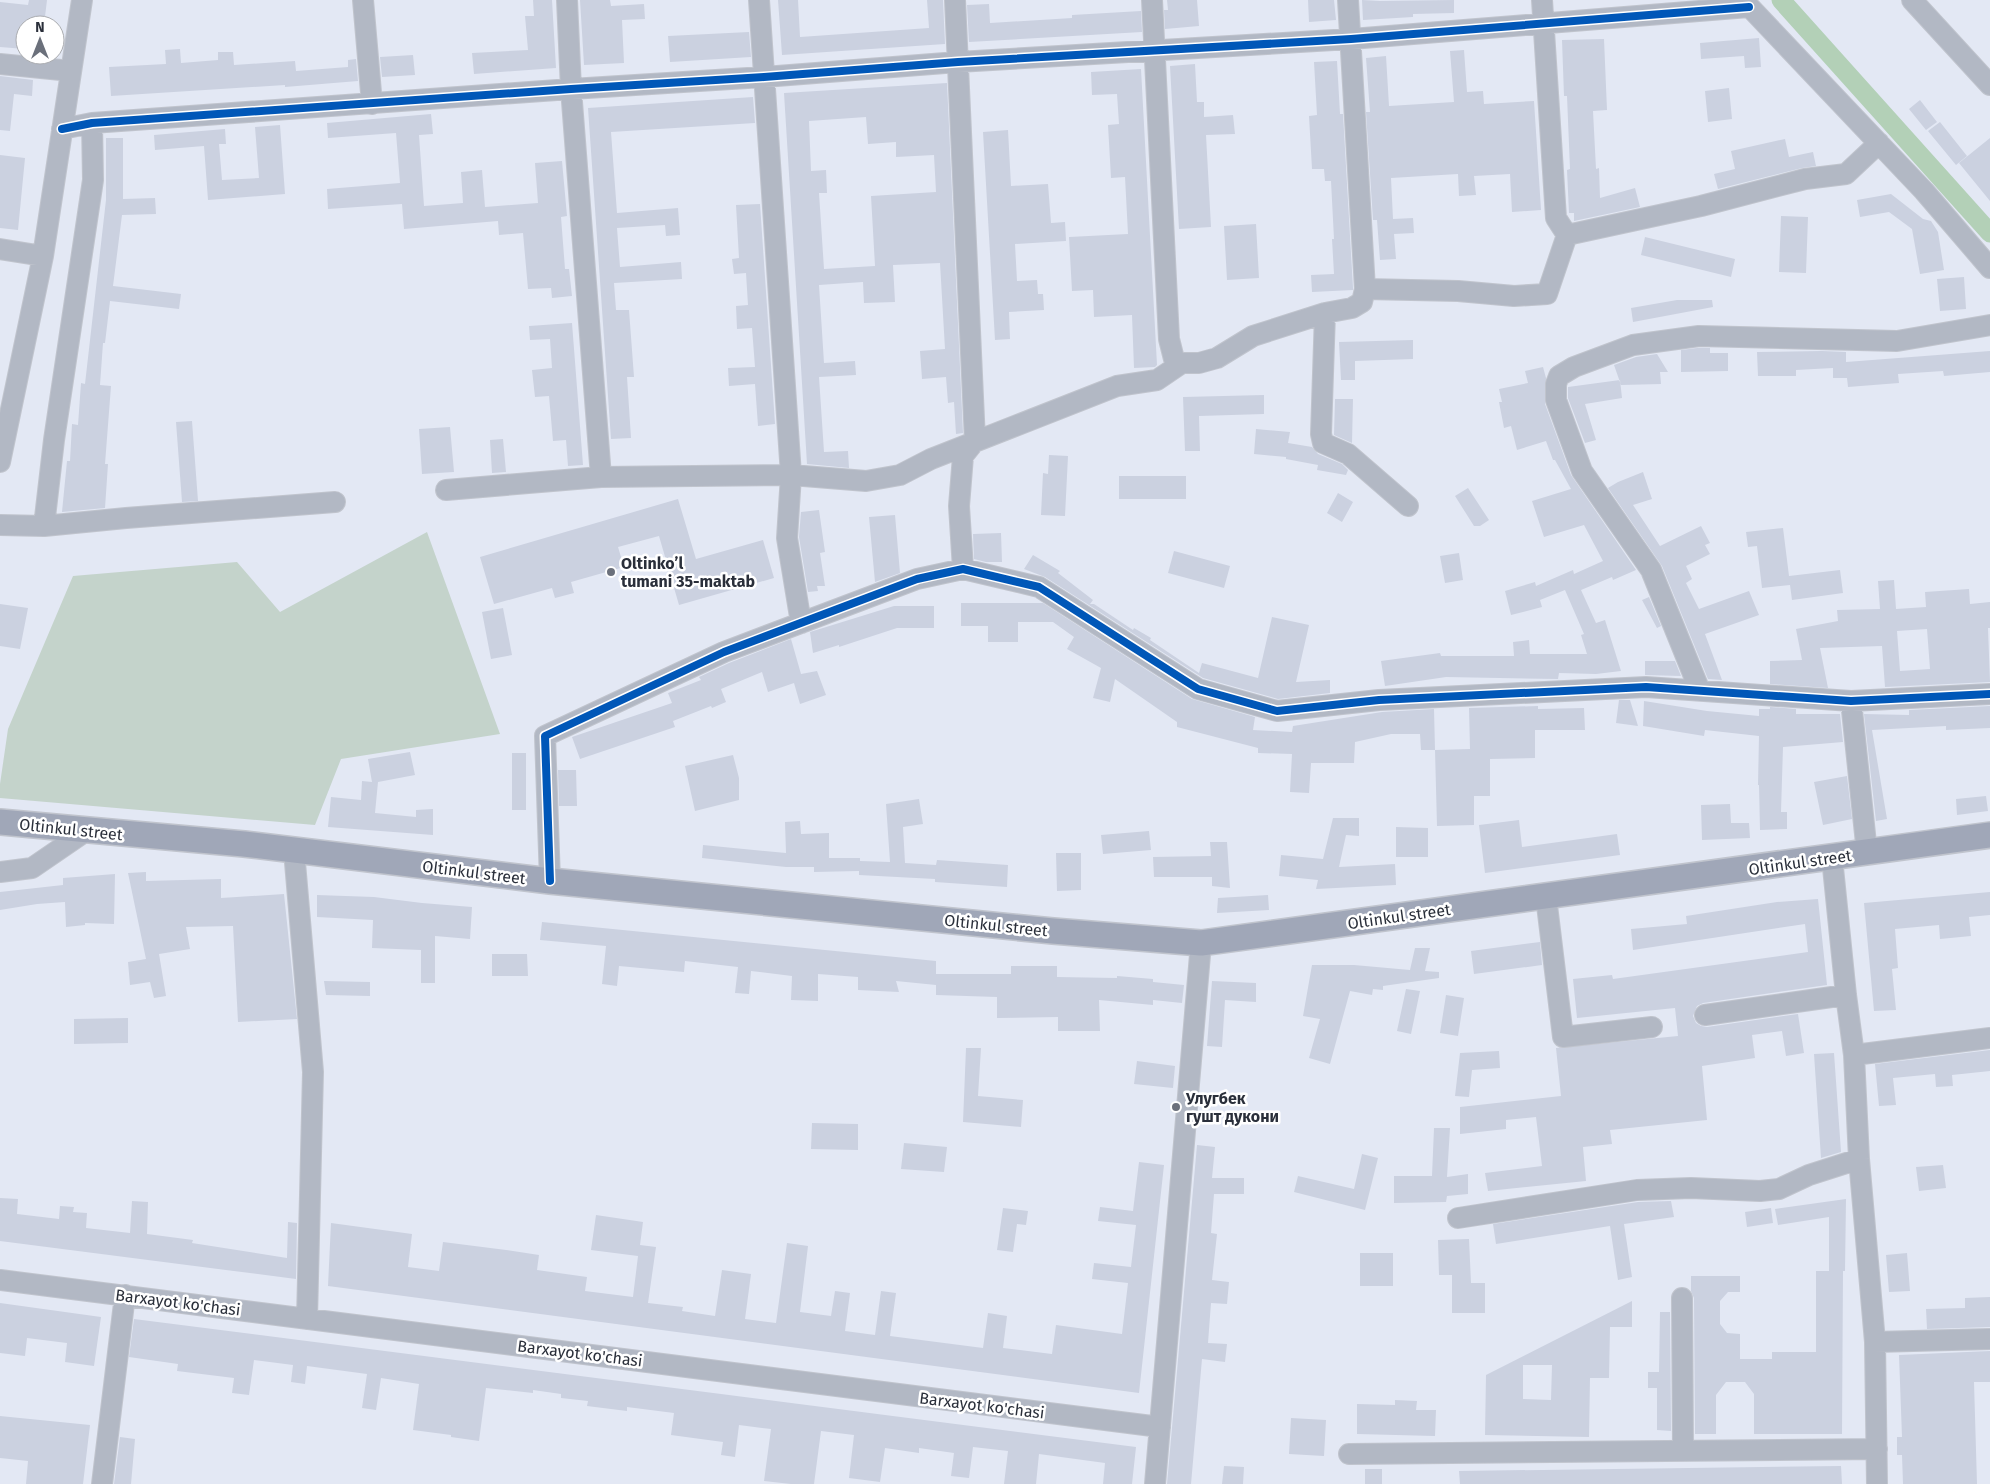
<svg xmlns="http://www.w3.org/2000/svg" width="1990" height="1484" viewBox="0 0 1990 1484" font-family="'Fira Sans',sans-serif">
<rect width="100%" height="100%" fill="#e3e8f4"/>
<path fill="#c4d3cb" d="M427 532 500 734 341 759 315 825 0 798V784L8 729 73 576 237 562 280 612Z"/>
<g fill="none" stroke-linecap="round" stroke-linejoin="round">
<path stroke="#b3d0b7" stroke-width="19" d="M1781 0 1990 233"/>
</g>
<path fill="#cbd1e0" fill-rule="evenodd" d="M29 0H47L44 25H25V49L0 47V2L28 5Z
M533 0H552L556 68 474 74 472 53 528 50 525 16H534Z
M580 0H610L611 6 644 4 645 19 622 20 624 63 584 65Z
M778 0H798L800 37 929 28 927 0H943L945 44 782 55Z
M1167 0H1197L1199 26 1165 29 1164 10H1168Z
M1308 0H1334L1336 20 1309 22Z
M1362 0 1380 1 1454 0V13L1413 14V17L1363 20Z
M989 4 990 23 1072 18V15L1141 11 1142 32 969 42 967 5Z
M749 32 751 57 670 62 668 36Z
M1759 38 1761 67 1745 68 1744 56 1701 59 1700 43Z
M1604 39 1607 110 1593 111 1596 169 1599 168 1600 198 1635 188 1640 207 1574 221V213H1569L1567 170 1570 169 1567 96H1564L1562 40Z
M180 49 181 63 218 60V52H233L234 65 295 61 296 71 348 67V60L356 59 358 81 285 87V85L111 96 109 67 166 64 165 50Z
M1464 50 1467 92 1483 91 1484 104 1534 101 1541 210 1512 212 1510 174 1474 176 1476 195 1459 196 1458 174 1391 178 1393 219 1413 218 1414 233 1394 234 1396 259 1380 260 1377 220H1373L1366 112H1370L1366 58 1386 56 1389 106 1454 102 1450 51Z
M413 55 415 75 382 77 380 57Z
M1337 61 1340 114H1343L1353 288V290L1312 292 1311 275 1334 274 1332 239H1334L1331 181H1325L1324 169H1312L1309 116 1317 115 1314 62Z
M1195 64 1197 102H1204V117L1233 115 1235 134 1206 135 1211 227 1179 229 1170 66Z
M1141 69 1157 365 1155 367 1134 368 1132 315 1094 317 1093 290 1072 291 1069 237 1128 234 1125 177 1111 178 1108 125 1119 124 1117 94 1092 95 1091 72Z
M0 76 33 80 32 96 14 94 10 131 0 130Z
M947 83 963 433 956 434 954 402 948 403 946 377 922 379 920 351 945 349 940 263 893 265 895 302 864 303 863 282 819 285 824 363 855 361 856 375 819 377 824 452 848 451 849 468 807 464 784 93ZM866 117 868 144 896 142V157L934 155 936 192 871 196 875 266 824 269 819 193H827L826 170 811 171 809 121Z
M1729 88 1732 119 1708 122 1705 91Z
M753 97 755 123 611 132 617 213 678 208 680 235 666 236 665 225 617 228 620 267 681 262 682 279 614 283 616 310H629L634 377H627L631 438 611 439 588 108Z
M1920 100 1937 122 1926 130 1909 109Z
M431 114 433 134 419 135 424 206 463 203 461 172 482 170 485 207 538 203 535 163 562 161 567 216 561 217 565 269H569L572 296 552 298 551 288 528 289 523 233 499 235 498 221 404 229 402 204 328 209 327 189 400 183 396 133 328 138 327 123Z
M1940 122 1967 156 1956 165 1928 131Z
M280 125 285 194 208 200 204 146 155 150 154 135 225 129 226 144H219L222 180 259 178 255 127Z
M1008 130 1011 186 1048 184 1051 223 1065 222 1066 241 1015 244 1017 281 1037 280 1038 294H1043L1044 310 1009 312 1010 339 995 340 983 132Z
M106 138H123V199L155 198 156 214 122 215 113 286 181 294 179 309 110 301 105 343H103L100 385 111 386 105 464H108L105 508 62 512 67 461H70L72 424 78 425 81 383 85 384 106 200Z
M1990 138V201L1959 163Z
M1785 139 1789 157 1813 152 1816 166 1802 168 1718 189 1714 174 1735 169 1731 151Z
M0 155 25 158 18 230 0 228Z
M1891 194 1923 219 1931 221 1938 232 1944 270 1920 274 1912 229 1889 212 1860 217 1857 200Z
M760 204 775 424 758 426 755 384 729 386 728 368 755 367 752 328 737 329 736 306 748 305 746 273 734 274 732 259 739 258 736 205Z
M1781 216 1808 217 1806 273 1779 272Z
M1256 224 1259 278 1227 280 1224 226Z
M1645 237 1735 259 1731 277 1641 255Z
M1964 277 1966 309 1940 311 1937 279Z
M1677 300H1712L1713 307 1633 322 1631 308Z
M572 323 583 465 568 466 566 440 553 441 549 396 535 397 532 370 552 368 550 339 530 340 529 326Z
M1413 340V359L1355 361V380H1341L1339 342Z
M1697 348H1710V353H1728V371L1681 372V350Z
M1822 351 1846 352V362L1990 351V372L1944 376 1943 371 1898 374 1899 383 1848 387 1847 378H1833V368L1796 370V376H1758L1757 352Z
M1657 354 1668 372H1660L1661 384 1621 385 1614 365 1636 357Z
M1543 367 1546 378 1545 404 1571 475 1636 570 1613 580 1612 577 1581 590 1596 623 1605 620 1621 671 1596 674 1559 673 1558 679 1446 677 1385 686 1381 661 1440 653 1441 656H1514L1513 642 1529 640 1530 654H1587L1581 635 1584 634 1565 590 1540 600 1542 607 1511 615 1505 591 1535 582 1536 586 1573 570 1574 574 1603 561 1584 525 1544 537 1532 501 1571 489 1555 460H1553L1546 441 1517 450 1511 426 1504 428 1499 402H1502L1499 389 1528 383 1525 371Z
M1620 380 1622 398 1585 404 1596 440 1585 443 1568 398V387Z
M1264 395V414L1199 416 1200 451H1185L1183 397Z
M1335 399H1353L1352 443 1334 435Z
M192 421 198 501 182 502 176 422Z
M450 427 454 472 422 474 419 429Z
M1256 429 1290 432 1288 443 1312 447 1318 454 1342 464 1348 470 1346 475 1317 470 1318 465 1286 459V457L1254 454Z
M503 439 506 472 492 473 490 440Z
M1049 455 1068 456 1065 516 1041 515 1043 473 1048 474Z
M1643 472 1652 499 1633 505 1660 546 1701 526 1710 543 1705 545 1710 554 1686 566 1692 579 1686 583 1699 609 1749 591 1759 615 1705 634 1722 680 1708 679 1662 566 1608 488 1618 482Z
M1119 476H1186V499H1119Z
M1468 488 1489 520 1480 526H1474L1455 496Z
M1338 493 1353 502 1342 522 1327 513Z
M678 499 696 559 763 540 774 578 679 605 659 536 618 547 624 567 571 582 574 593 555 598 552 588 494 604 480 557Z
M819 510 825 552 820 553 825 586H817L818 591 808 592 799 537 801 512Z
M895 515 900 573 875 582 869 517Z
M1783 528 1789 576 1840 570 1843 593 1792 600 1790 585 1762 588 1757 546 1748 547 1746 532Z
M1001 533 1002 562H986L974 559 973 534Z
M1174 551 1230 566 1224 588 1168 573Z
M1459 553 1463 580 1445 583 1440 556Z
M1033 555 1060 571 1058 573 1093 600 1090 604H1094L1133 630 1134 628 1151 638 1150 640 1199 673 1202 663 1258 678 1272 617 1309 625 1296 682 1330 680V693L1278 699 1203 678 1045 577 1024 569Z
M1894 580 1896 609 1926 607 1925 592 1969 589 1970 604 1990 602V628H1988L1990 682 1885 687 1882 646 1820 648 1828 688 1770 684V661L1802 660 1796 629 1838 621 1837 610 1880 609 1878 581ZM1927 629 1930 669 1900 671 1897 631Z
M1649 597 1661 626 1657 628 1642 600Z
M961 603H1043L1192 699 1255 717 1253 730 1292 732 1293 726 1382 712 1434 709 1435 750H1421L1420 734H1391L1355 742 1354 763H1311L1309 793 1290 792 1292 754 1258 753V748L1177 727V722L1115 679 1110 702 1093 698 1101 668 1067 649 1074 637 1053 622H1018V642H988V626H961Z
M0 604 28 608 20 649 0 646Z
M894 606H934V628H897L839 647V645L813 653 810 632Z
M503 608 512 655 491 659 482 612Z
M791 639 801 674 817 671 826 695 800 704 794 683 768 692 762 672 721 689 726 702 712 708 711 706 673 721 675 727 580 759 572 737 672 703 668 693 701 680 699 677 729 663Z
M1645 661H1675L1681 676 1645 675Z
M1619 700H1630L1638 726 1616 723Z
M1644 701 1707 711 1759 716V709H1770V707L1796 709V714H1840L1843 742 1783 747 1781 812H1787V829L1760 830 1759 785H1758L1759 736 1705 730 1704 736 1643 726Z
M1538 706V709L1584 708 1585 730H1535V758L1490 759V796H1474V825L1437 826 1435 750 1470 749 1469 708Z
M1990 706V728L1946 730V726L1872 730 1887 819 1876 821 1864 714 1909 715V710Z
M410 752 415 775 378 782 375 813 416 817V810L433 809V835L328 827 331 797 361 800 362 781 372 782 368 759Z
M512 753H526V810H512Z
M733 755 739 778V800L695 811 685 766Z
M558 770H576L577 806H559Z
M1847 776 1852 819 1823 825 1814 782Z
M1986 796 1988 811 1957 815 1956 799Z
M919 799 923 824 903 827 905 863 936 865 937 860 1008 865 1007 887 935 882V879L859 875V871L814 872V867H786L702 858 703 845 786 853 785 822 800 821 801 834 829 833V858H860V861L890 862 886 804Z
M1730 804 1731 823H1749L1750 838 1702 840 1701 805Z
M1333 818H1359V836L1346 835 1339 867 1395 864 1396 885 1316 889 1318 880 1279 876 1281 855 1323 859Z
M1519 820 1522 847 1617 834 1620 855 1485 873 1479 825Z
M1396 827 1428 828V857H1396Z
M1149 831 1151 850 1103 854 1101 835Z
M1210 842H1227L1230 888 1212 886V877H1154L1153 857 1211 856Z
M1056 853H1081V890L1057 891Z
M146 872V881L221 879V898L284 894 297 1019 238 1022 233 926 186 927 190 949 159 954 166 996 154 998 150 982 130 985 128 962 146 959 128 873Z
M115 874 114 924 85 923V925L66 927 65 902 37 904 0 910V892L63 885V878Z
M1990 892V915L1969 917 1971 936 1940 939 1939 925 1895 929 1898 968 1892 969 1896 1010 1874 1011 1864 903Z
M317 895 374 897 422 903 472 907 470 939 435 936V983H421V950L372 948 373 920 317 917Z
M1268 895 1269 910 1217 913 1218 898Z
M1818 899 1827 985 1703 1003 1697 1006 1693 1016 1696 1023 1701 1026 1707 1027 1798 1014 1804 1053 1786 1056 1782 1031 1752 1035 1755 1058 1702 1066 1707 1120 1610 1130 1612 1144 1583 1147 1586 1181 1488 1191 1485 1173 1542 1166 1536 1117 1506 1120V1129L1460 1134V1107L1561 1096 1556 1048 1678 1036 1675 1008 1577 1018 1573 979 1612 975 1613 979 1808 952 1805 924 1633 950 1631 929 1687 924 1686 916 1777 902Z
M542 922 936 961V974H1011V966H1057V977L1117 978V976L1153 979V982L1184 985 1182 1003 1153 1000V1005L1099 1000 1100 1031H1058V1017L997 1018V997L936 995V985L896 981 899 992 858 990V977L818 974V1001L791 1000 792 976 751 971 749 994 735 993 738 967 685 961 684 972 619 966 617 986 602 984 606 946 540 940Z
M1540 942 1542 965 1474 974 1471 951Z
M1415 948H1430L1425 971 1439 972V978L1383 986V990L1373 989 1372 995 1350 991 1330 1064 1309 1058 1320 1019 1303 1016 1312 965H1354L1410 970Z
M492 954H527L528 976H492Z
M324 981 370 982V996L326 995Z
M1212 981 1256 983V1002L1225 1000 1222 1047 1207 1046Z
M1406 989 1420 991 1411 1034 1397 1031Z
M1446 995 1464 998 1458 1036 1440 1033Z
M128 1018V1043L74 1044V1019Z
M966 1048H981L978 1096 1023 1100 1021 1127 963 1122Z
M1990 1050V1071L1952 1075 1953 1086 1936 1087 1935 1074 1893 1078 1896 1105 1879 1106 1875 1064Z
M1499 1051 1500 1068 1472 1070 1469 1097 1455 1096 1460 1053Z
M1834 1053 1841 1152 1821 1158 1814 1054Z
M1137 1061 1175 1066 1173 1088 1134 1084Z
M812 1123 858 1124V1150L811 1149Z
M1434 1128H1450L1447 1177 1468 1174V1194L1447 1196 1446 1202 1394 1203V1176H1432Z
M904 1143 947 1147 944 1172 901 1169Z
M1197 1145 1215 1147 1212 1178H1244V1194H1214L1211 1233 1217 1234 1212 1280 1229 1282 1227 1304 1211 1303 1208 1343 1227 1344 1225 1362 1202 1359 1191 1484H1167Z
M1362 1154 1378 1158 1365 1210 1294 1192 1298 1176 1354 1189Z
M1139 1162 1164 1165 1139 1393 328 1286 331 1223 412 1234 408 1267 439 1271 443 1242 513 1251 539 1255 537 1270 587 1277 585 1291 633 1297 638 1256 591 1250 596 1215 643 1222 640 1245 656 1247 648 1303 683 1307 682 1311 715 1316 722 1270 751 1274 745 1319 776 1323 787 1243 808 1246 800 1312 831 1316 835 1291 850 1293 845 1331 875 1335 881 1291 896 1293 890 1336 983 1348 988 1313 1007 1316 1003 1348 1052 1354 1056 1325 1122 1334 1128 1283 1092 1279 1094 1263 1131 1267 1136 1225 1098 1221 1100 1207 1133 1211Z
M1943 1165 1946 1188 1919 1191 1916 1167Z
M0 1198 18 1199 17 1214 59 1219 60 1206 74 1207 73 1212 87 1213 86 1228 130 1233 132 1201 148 1202 147 1234 193 1240 192 1243 287 1258 288 1222 297 1223 296 1279 0 1241Z
M1846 1199 1845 1271H1843L1842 1434H1754V1394L1745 1382H1726L1716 1395V1434H1695L1694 1298 1691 1291V1276H1740V1292H1728L1720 1301V1324L1727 1333 1740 1334V1359H1772V1352H1816V1271H1829V1217L1778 1225 1775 1209Z
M1671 1201 1674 1217 1624 1224 1632 1277 1618 1280 1610 1226 1496 1244 1493 1224 1638 1202Z
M1003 1208 1028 1211 1026 1225 1017 1224 1013 1252 997 1250Z
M1771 1208 1773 1223 1747 1227 1745 1212Z
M1469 1239 1471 1283H1485V1313H1452V1275H1439L1438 1240Z
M1360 1253H1393V1286H1360Z
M1907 1253 1910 1291 1889 1292 1886 1255Z
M1990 1297V1327L1927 1329 1926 1309 1965 1308V1298Z
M1632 1301V1327H1610L1609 1378H1590L1589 1437 1485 1435 1486 1375ZM1523 1365H1552L1551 1400 1523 1399Z
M0 1303 101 1317 94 1366 65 1362 67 1343 27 1338 25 1356 0 1353Z
M1660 1312H1670L1671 1431 1657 1430V1388H1648V1372H1659Z
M134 1319 1136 1447 1132 1484H1103L1105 1463 1039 1454 1036 1484H1004L1008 1451 973 1447 969 1478 951 1476 954 1453 919 1448V1453L885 1448 880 1482 849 1478 854 1435 821 1431 814 1484H791L764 1481 771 1429 739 1425 735 1457 721 1455 723 1442 671 1435 674 1413 627 1407V1411L587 1406 588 1401 561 1398V1394L533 1390V1393L486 1388 479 1441 451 1437V1435L413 1430 419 1384 381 1378 376 1410 362 1408 367 1374 307 1366 305 1384 291 1382 293 1365 254 1360 249 1395 232 1393 234 1378 177 1371 178 1364 129 1357Z
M1990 1351V1382H1974L1977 1484H1903L1902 1455H1897V1437H1902L1899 1355Z
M1395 1400 1417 1401 1416 1410H1436L1435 1436 1357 1434V1404L1395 1405Z
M0 1416 90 1425 83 1484H26L28 1461 0 1458Z
M1291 1418 1326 1420 1324 1456 1289 1454Z
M120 1437 135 1439 131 1484H114Z
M1224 1466 1244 1467 1243 1484H1222Z
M1841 1466 1842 1484H1460L1459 1471Z
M1365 1469H1382V1484H1365Z"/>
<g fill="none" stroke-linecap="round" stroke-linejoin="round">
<g stroke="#c0c4cd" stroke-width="22">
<path id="minor" d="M363 0 372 104
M567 0 571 89 601 477
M759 0 791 475 866 481 900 475 931 459 1117 386 1157 380 1182 363
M955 0 975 441 963 456 959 506 963 569
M1152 0 1169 339 1174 359 1182 363H1199L1217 358 1253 336 1325 313 1352 308 1362 302 1365 289 1348 0
M1542 0 1556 218 1567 235
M1743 0 1924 191 1990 268
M1912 0 1990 85
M0 64 71 71
M92 123 93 180 54 440 44 526 126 518 335 502
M62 129 92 123 571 89 764 77 958 62 1351 39 1749 7
M0 249 43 256
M1365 289 1458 291 1514 296 1547 294 1567 235 1701 206 1805 179 1846 174 1879 143
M1325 313 1321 434 1323 443 1348 454 1408 506
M0 462 43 256 82 0
M446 490 601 477 791 475 787 538 801 623
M0 525 44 526
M1700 691 1651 570 1582 471 1556 400V384L1559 376 1574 367 1633 345 1699 336 1897 341 1990 325
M1851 701 1867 853
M294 851 313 1072 307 1319
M1832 858 1846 995 1854 1055 1859 1159 1875 1342 1877 1484
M0 872 32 868 86 831
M550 881 545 736 724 652 917 579 963 569 1039 587 1198 689 1277 711 1379 700 1646 687 1851 701 1990 694
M1546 897 1563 1037 1652 1027
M1705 1015 1846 995
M1854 1055 1990 1038
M1458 1218 1637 1190 1691 1188 1760 1191 1779 1189 1809 1175 1859 1159
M0 1280 1160 1427
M1682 1298 1683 1449
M1875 1342 1990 1339
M1349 1454 1877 1449
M102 1484 125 1295
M1155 1484 1201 943"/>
</g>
<g stroke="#c0c4cd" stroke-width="28">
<path id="major" d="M0 822 244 844 550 881 1053 931 1201 943 1990 835"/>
</g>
<use href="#minor" stroke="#b2b8c4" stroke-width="20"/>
<use href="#major" stroke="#a0a7b8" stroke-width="25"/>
<g stroke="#fff" stroke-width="11">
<path id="cycleway" d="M62 129 92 123 571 89 764 77 958 62 1351 39 1749 7
M550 881 545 736 724 652 917 579 963 569 1039 587 1198 689 1277 711 1379 700 1646 687 1851 701 1990 694"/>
</g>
<use href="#cycleway" stroke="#0057b8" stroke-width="8"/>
</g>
<g fill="#6b707b" stroke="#fff" stroke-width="2">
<circle cx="611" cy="572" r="5"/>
<circle cx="1176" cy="1107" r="5"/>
</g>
<g text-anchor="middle" stroke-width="5" stroke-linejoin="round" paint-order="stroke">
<g font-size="16" font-weight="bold" fill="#2a2f3a" stroke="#fff" text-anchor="start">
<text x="621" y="569">Oltinko’l<tspan x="621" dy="18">tumani 35-maktab</tspan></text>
<text x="1186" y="1104">Улугбек<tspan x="1186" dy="18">гушт дукони</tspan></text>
</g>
<g font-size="16" fill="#2a2f3a" stroke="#fff">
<text transform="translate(71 829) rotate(6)" y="6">Oltinkul street</text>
<text transform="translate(1800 862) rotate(-8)" y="6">Oltinkul street</text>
<text transform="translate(474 872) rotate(7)" y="6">Oltinkul street</text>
<text transform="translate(1399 916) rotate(-8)" y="6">Oltinkul street</text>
<text transform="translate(996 925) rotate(6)" y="6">Oltinkul street</text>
<text transform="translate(178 1302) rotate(7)" y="6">Barxayot ko'chasi</text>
<text transform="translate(580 1353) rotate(7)" y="6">Barxayot ko'chasi</text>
<text transform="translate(982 1405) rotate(7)" y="6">Barxayot ko'chasi</text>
</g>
</g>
<g transform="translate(40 40)"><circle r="24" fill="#ffffff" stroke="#aaacb0"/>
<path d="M0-4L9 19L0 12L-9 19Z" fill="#6b707b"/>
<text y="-8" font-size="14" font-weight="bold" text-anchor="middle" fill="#2a2f3a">N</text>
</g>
</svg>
